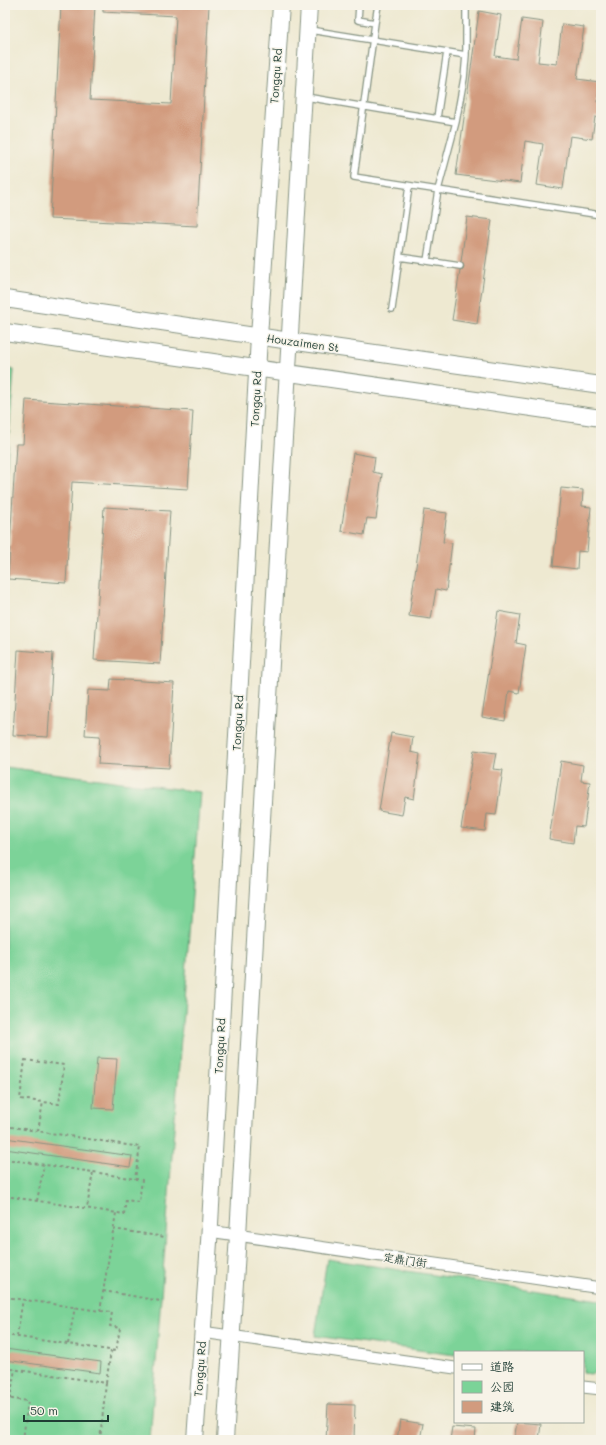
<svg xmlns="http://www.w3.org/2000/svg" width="606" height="1445" viewBox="0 0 606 1445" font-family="Mali,'LXGW WenKai TC',sans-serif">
<rect width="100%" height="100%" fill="#f7f3e8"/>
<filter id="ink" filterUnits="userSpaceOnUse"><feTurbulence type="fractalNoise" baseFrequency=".025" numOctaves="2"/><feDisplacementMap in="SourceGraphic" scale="8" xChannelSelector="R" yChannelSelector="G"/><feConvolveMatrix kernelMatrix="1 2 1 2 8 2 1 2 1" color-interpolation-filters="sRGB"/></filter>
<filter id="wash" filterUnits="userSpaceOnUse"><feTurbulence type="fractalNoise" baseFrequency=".012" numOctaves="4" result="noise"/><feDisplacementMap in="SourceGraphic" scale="16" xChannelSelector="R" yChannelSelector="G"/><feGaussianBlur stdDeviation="0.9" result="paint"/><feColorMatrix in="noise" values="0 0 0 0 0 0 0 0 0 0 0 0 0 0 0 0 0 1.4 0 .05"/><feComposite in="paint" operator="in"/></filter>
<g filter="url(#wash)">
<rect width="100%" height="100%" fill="#eee9d1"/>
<path fill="#7bd398" stroke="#4d8866" d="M5 368 14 370 5 488Z
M5 767 200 792 150 1440H5Z
M327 1259 599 1300 601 1302V1370L590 1374 583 1373V1352H455V1355L315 1336Z"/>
<g id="blocks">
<path fill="#d29b7e" d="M61 5H95L90 100 171 104 176 16 103 12V5H209L197 226 50 219Z
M479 11 501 15 495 56 516 59 522 19 543 22 538 62 557 64 562 24 584 27 577 79 600 82 597 102H601V118L595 117 592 139 570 136 563 189 537 185 543 144 525 141 520 183 456 175Z
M467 217 492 220 477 324 452 320 460 270 463 269 464 266 461 262Z
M26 400 193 411 188 489 72 482 66 583 8 579 16 444H23Z
M353 453 375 457 373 472 382 474 376 519 367 518 364 535 341 531Z
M561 488 583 490 582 506 591 507 587 552 578 551 577 569 553 566Z
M104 507 170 511 160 664 94 660Z
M424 510 447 513 443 542 452 543 446 591 436 589 431 619 409 616Z
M498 611 520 615 516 643 526 645 519 693 509 691 505 721 482 717Z
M18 650 53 653 48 737 13 735Z
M111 679 174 683 169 768 98 764 100 736 85 735 88 690 110 691Z
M391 733 413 737 411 752 420 754 414 799 405 797 402 815 379 811Z
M474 750 496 753 493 769 503 770 496 815 487 814 485 831 461 828Z
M561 761 583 765 581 781 590 782 584 827 575 826 573 843 549 839Z
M97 1058 117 1059 113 1109 93 1108Z
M5 1138 132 1156 130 1167 5 1149Z
M5 1349 101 1362 100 1373 5 1360Z
M328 1404 355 1405 354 1440H326Z
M400 1420 423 1424 420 1440H397Z
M517 1422 541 1424 539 1440H514Z
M452 1427 476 1429 475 1440H450Z"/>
</g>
</g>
<g filter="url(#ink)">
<use href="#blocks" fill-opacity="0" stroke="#869382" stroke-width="1"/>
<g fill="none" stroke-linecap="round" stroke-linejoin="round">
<g stroke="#869382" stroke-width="8">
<path id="lane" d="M359 5 358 20 375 23 378 5
M375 23 354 177 601 215
M310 30 466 55V5
M306 97 456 122 438 190 427 261 460 266
M437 118 447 52
M456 122 464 78 466 55
M399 257 427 261
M392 309 409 186"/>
</g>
<g stroke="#869382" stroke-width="13">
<path id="street" d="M209 1231 601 1288
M202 1332 455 1368
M583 1387 601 1389"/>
</g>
<g stroke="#869382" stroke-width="18">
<path id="secondary" d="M5 299 290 341 601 385
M5 332 601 418
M195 1440 209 1242 259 337 281 5
M225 1440 238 1235 309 5"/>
</g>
<path stroke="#869382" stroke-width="2" stroke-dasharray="3 3" stroke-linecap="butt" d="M25 1060 64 1065 59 1104 20 1099Z
M5 1126 140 1147 135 1179
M38 1131 43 1102
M5 1159 93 1172 87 1208
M5 1196 124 1214 126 1200 139 1202 142 1180 93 1172
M37 1201 44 1165
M113 1229 165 1237
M103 1291 161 1301
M5 1297 100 1311 116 1213
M5 1335 116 1351 120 1328 110 1326 112 1312 100 1311
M17 1336 23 1299
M68 1344 75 1307
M5 1368 106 1383 111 1351
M5 1398 28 1401 23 1440
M10 1399 15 1369
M5 1438 20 1440
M100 1440 106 1383"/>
<use href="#lane" stroke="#fff" stroke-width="5.5"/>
<use href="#street" stroke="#fff" stroke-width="11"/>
<use href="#secondary" stroke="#fff" stroke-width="16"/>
</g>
</g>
<g text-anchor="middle" stroke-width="3" stroke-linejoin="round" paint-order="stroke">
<g font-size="11" fill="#1f3d34" stroke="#f7f3e8">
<text transform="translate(276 76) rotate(-86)" y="4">Tongqu Rd</text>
<text transform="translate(303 343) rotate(8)" y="4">Houzaimen St</text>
<text transform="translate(256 399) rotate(-87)" y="4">Tongqu Rd</text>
<text transform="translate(238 723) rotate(-87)" y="4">Tongqu Rd</text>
<text transform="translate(220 1046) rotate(-87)" y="4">Tongqu Rd</text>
<text transform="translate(405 1260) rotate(8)" y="4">定鼎门街</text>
<text transform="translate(200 1369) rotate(-86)" y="4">Tongqu Rd</text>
</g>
</g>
<rect width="606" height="1445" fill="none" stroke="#f7f3e8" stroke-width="20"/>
<rect x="454" y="1351" width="130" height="72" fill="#f7f3e8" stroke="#a1aaa0"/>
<rect x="462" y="1364" width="20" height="6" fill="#ffffff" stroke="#a1aaa0"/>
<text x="490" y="1371" font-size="12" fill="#1f3d34">道路</text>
<rect x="462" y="1381" width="20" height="12" fill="#7bd398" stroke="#a1aaa0"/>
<text x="490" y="1391" font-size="12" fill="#1f3d34">公园</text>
<rect x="462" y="1401" width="20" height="12" fill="#d29b7e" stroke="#a1aaa0"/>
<text x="490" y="1411" font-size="12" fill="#1f3d34">建筑</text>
<path d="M24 1415v6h84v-6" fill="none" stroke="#1f3d34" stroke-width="2"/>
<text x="30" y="1415" font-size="12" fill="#1f3d34" stroke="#f7f3e8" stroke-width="3" paint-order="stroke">50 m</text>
</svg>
